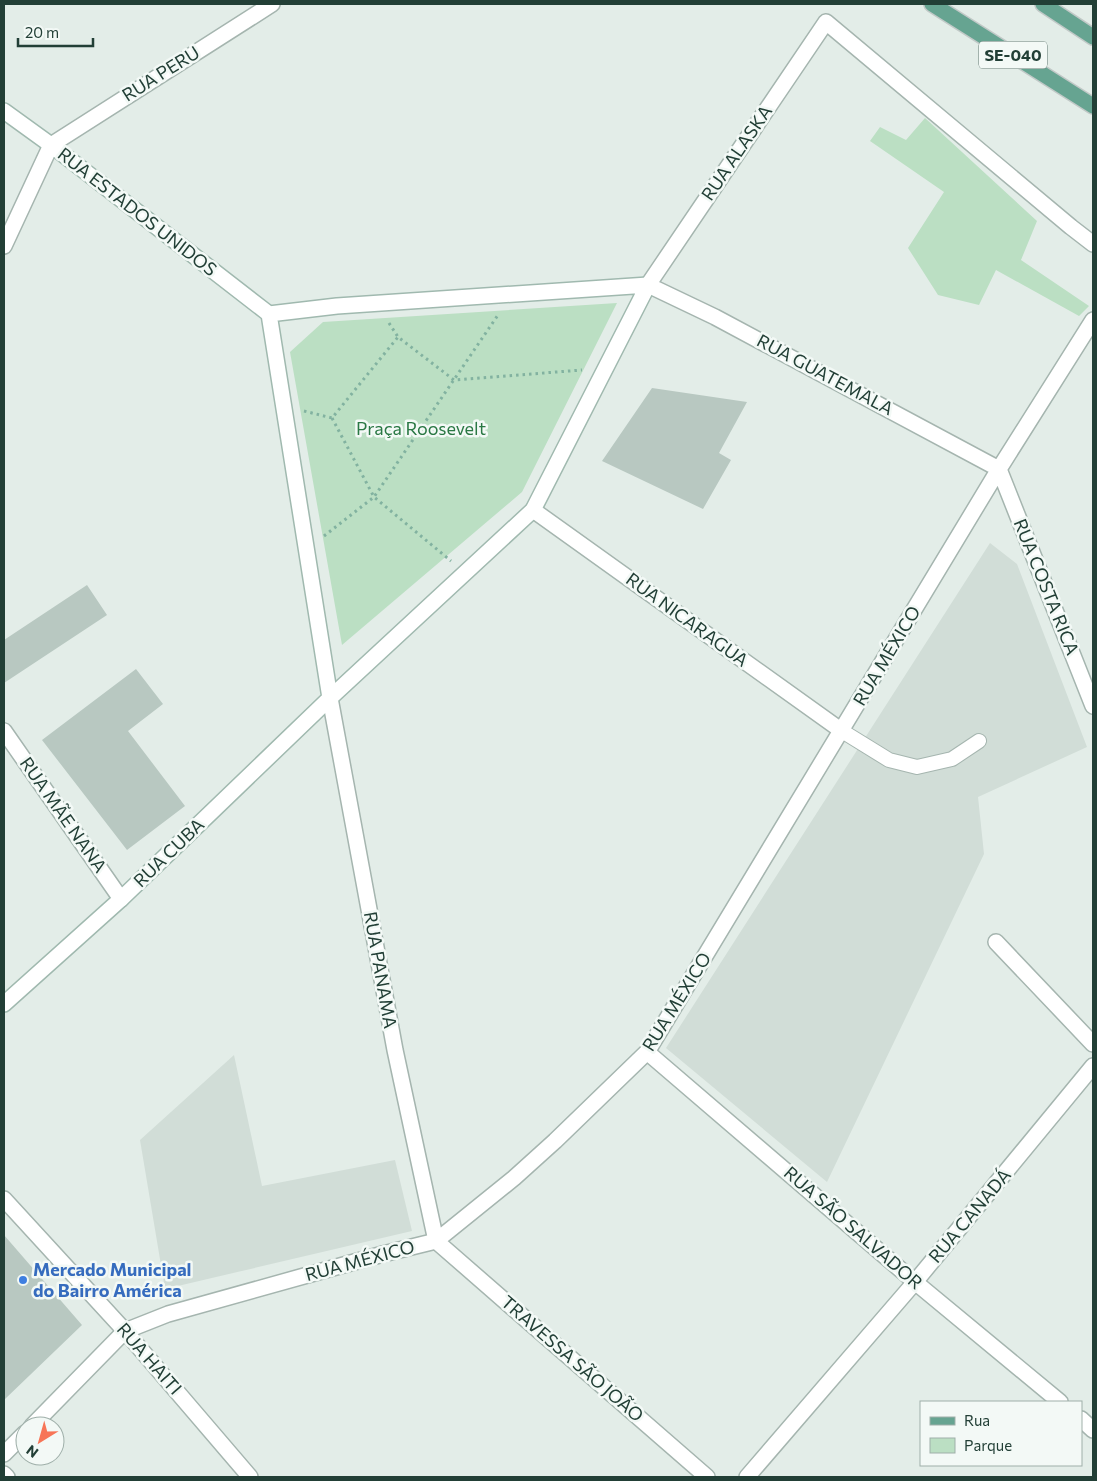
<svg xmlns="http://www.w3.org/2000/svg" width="1097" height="1481" viewBox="0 0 1097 1481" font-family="Commissioner,sans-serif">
<rect width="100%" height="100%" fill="#e3ede8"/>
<path fill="#d1ddd7" d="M990 543 1017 564 1087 747 978 797 984 854 827 1182 666 1048Z
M234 1055 262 1186 395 1160 412 1231 165 1289 140 1140Z"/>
<path fill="#bbdfc3" d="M925 118 1037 221 1021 260 1089 306 1079 316 996 270 979 305 938 295 908 248 944 192 870 141 880 127 906 140Z
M617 303 522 492 342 645 290 352 323 322Z"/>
<path fill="#b8c8c1" d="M652 388 747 402 719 453 731 460 703 509 602 461Z
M87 585 107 615 4 683V640Z
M136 669 163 704 128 731 185 806 127 850 42 740Z
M4 1235 82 1325 4 1400Z"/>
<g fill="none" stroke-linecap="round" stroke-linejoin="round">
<g stroke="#a5b5af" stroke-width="16">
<path id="lane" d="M842 731 889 760 917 767 952 759 979 741"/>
</g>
<g stroke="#a5b5af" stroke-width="18">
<path id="street" d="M1093 244 1071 227 826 22 648 285 715 317 999 469 1093 706
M4 246 51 145 272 4
M533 510 842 731
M330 698 395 1050 436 1241 707 1477
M4 731 121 899
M996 942 1093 1044
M647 1052 915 1282 1060 1402
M4 1199 125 1331 250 1477
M1081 1419 1093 1430
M32 1426 125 1331 168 1314 383 1254 436 1241 514 1178 555 1141 647 1052 999 469 1093 320
M4 1454 25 1433
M4 1474 7 1477
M747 1477 915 1282 1093 1066"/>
</g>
<g stroke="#a0b9af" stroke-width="18">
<path id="secondary" d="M4 111 51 145 269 314
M269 314 330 698
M269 314 337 306 648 285
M4 1004 121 899 330 698 533 510 648 285"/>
</g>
<g stroke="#c1c9c7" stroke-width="18">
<path id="primary" d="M932 4 1093 106
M1043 4 1093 37"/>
</g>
<path stroke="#82b2a0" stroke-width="3" stroke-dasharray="2.5 4" stroke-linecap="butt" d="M389 323 398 337 454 380 582 370
M304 411 332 418 398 337
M332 418 374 497 498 315
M324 536 374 497 451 561"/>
<use href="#lane" stroke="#fff" stroke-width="14"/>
<use href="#street" stroke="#fff" stroke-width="15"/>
<use href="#secondary" stroke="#fff" stroke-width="15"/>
<use href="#primary" stroke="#66a491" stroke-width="15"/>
</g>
<circle fill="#3f7fe0" stroke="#f3f9f6" stroke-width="2" cx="23" cy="1280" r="5"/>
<g text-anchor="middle" stroke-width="5" stroke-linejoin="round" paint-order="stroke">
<rect fill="#f3f9f6" stroke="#617770" stroke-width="1" x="979" y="41.5" width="68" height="27" rx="4"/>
<g font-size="16" font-weight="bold" fill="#223f36">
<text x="1013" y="61">SE-040</text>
</g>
<g font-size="18" fill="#223f36" stroke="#f3f9f6">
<text transform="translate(161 74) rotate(-32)" y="6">RUA PERU</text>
<text transform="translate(737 153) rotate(-56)" y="6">RUA ALASKA</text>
<text transform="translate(137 212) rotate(38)" y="6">RUA ESTADOS UNIDOS</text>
<text transform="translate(825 375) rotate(28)" y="6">RUA GUATEMALA</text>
<text transform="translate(1046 587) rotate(68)" y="6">RUA COSTA RICA</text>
<text transform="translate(687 620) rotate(36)" y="6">RUA NICARAGUA</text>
<text transform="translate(887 656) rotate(-59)" y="6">RUA MÉXICO</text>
<text transform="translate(63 815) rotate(55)" y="6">RUA MÃE NANA</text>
<text transform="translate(169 853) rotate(-44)" y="6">RUA CUBA</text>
<text transform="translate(380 970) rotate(80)" y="6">RUA PANAMA</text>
<text transform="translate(677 1002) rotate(-58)" y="6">RUA MÉXICO</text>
<text transform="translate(970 1216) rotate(-50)" y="6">RUA CANADÁ</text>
<text transform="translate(853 1228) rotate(41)" y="6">RUA SÃO SALVADOR</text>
<text transform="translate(360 1261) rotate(-15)" y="6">RUA MÉXICO</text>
<text transform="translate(149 1359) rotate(49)" y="6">RUA HAITI</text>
<text transform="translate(572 1359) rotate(41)" y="6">TRAVESSA SÃO JOÃO</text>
</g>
<g font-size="18" fill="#2a7844" stroke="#f3f9f6">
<text x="421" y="435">Praça Roosevelt</text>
</g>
<g font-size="18" font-weight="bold" fill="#366cbe" stroke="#f3f9f6" text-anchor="start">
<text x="33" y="1276">Mercado Municipal<tspan x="33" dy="21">do Bairro América</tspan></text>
</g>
</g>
<rect width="1097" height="1481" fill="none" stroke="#223f36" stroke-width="10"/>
<rect x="920" y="1401" width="162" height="65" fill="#f3f9f6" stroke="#9fafa9"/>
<rect x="930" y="1417" width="25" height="8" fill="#66a491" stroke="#9fafa9"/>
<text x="964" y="1426" font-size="15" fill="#223f36">Rua</text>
<rect x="930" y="1438" width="25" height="15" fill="#bbdfc3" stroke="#9fafa9"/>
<text x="964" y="1451" font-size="15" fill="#223f36">Parque</text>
<g transform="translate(40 1441) rotate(217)"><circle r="24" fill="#f3f9f6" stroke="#9fafa9"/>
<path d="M0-4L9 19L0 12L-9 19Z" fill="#f77557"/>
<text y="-8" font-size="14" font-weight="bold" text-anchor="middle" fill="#223f36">N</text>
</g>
<path d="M18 38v8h75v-8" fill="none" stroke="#223f36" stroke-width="2.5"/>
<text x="25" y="38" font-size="15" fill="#223f36" stroke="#f3f9f6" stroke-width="4" paint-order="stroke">20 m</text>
</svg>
